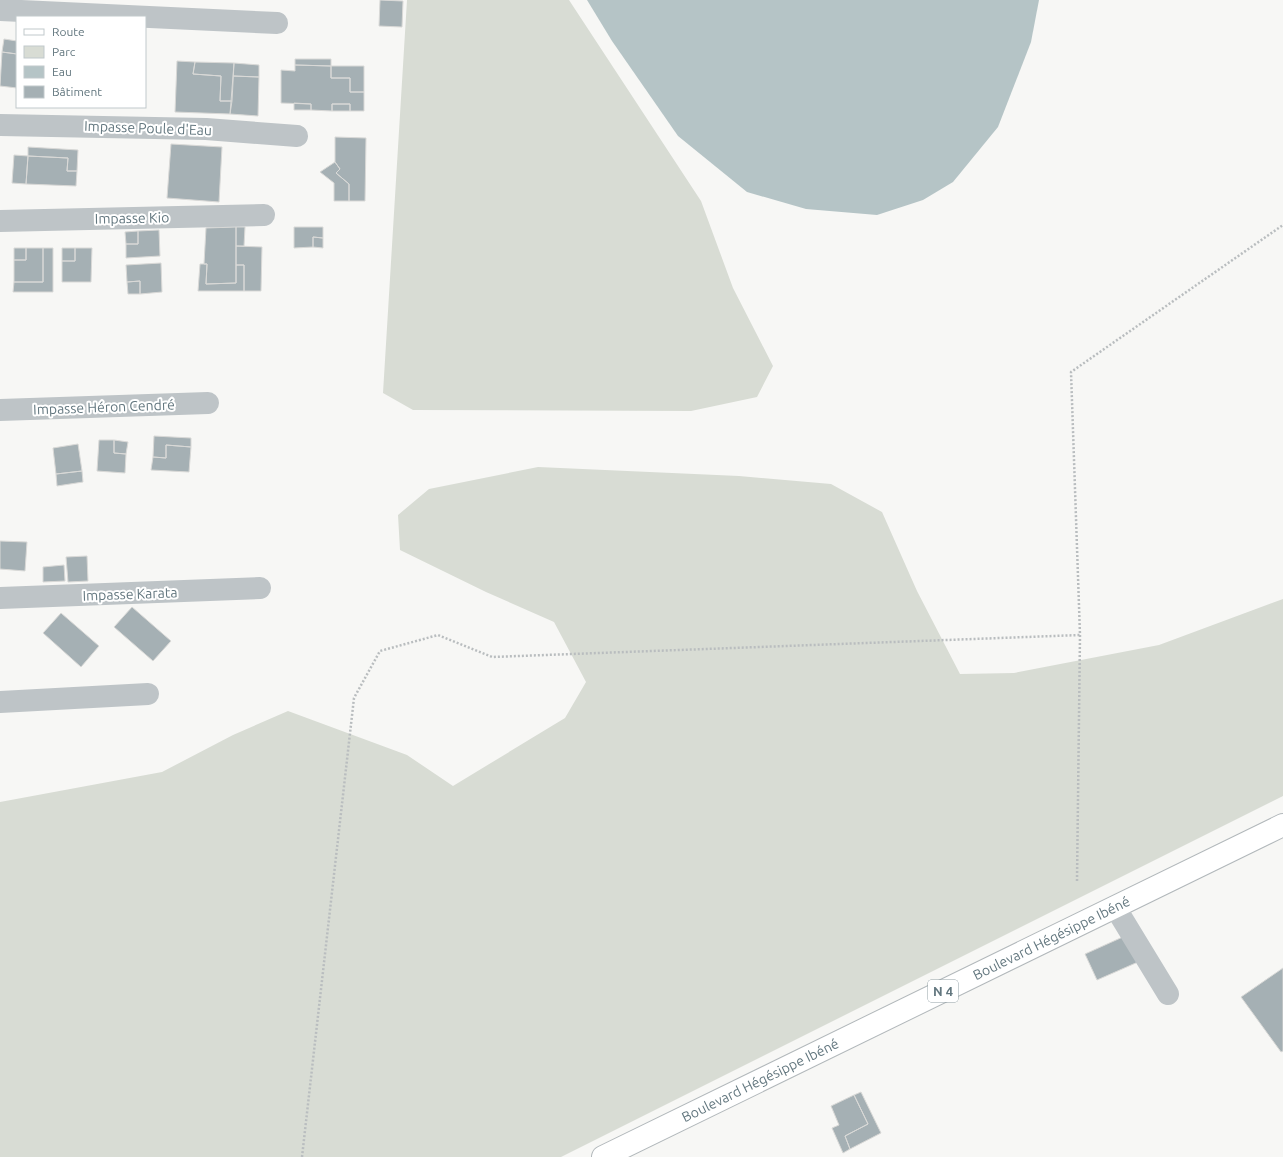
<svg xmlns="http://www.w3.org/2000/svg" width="1283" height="1157" viewBox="0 0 1283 1157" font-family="Ubuntu,sans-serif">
<rect width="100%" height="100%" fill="#f7f7f5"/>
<path fill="#d8dcd4" d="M407 0H569L701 201 733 288 773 366 757 397 691 411 413 410 383 393Z
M538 467 739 476 831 484 882 512 917 591 960 674 1014 673 1159 645 1283 599V796L561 1157H0V802L162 772 233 735 288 711 407 755 453 786 565 718 586 682 554 622 486 592 400 550 398 515 429 489Z"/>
<path fill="#b5c4c6" d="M587 0H1039L1031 42 998 127 953 182 923 200 877 215 806 209 747 192 678 136 612 41Z"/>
<path fill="#a5b0b4" stroke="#d9d9d7" d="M380 0 403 1 402 27 379 26Z
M4 39 17 41V54L2 52Z
M2 52 17 54V88L0 86Z
M295 59H331V66L295 65Z
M177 61 195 62 193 74 221 76 220 101H232L230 114 175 112Z
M195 62 234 63 232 101H220L221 76 193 74Z
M234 63 259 65V77L233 76Z
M295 65 331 66V78H350V92H364V111H350V104H332V111L311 110V104L281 103V70L295 71Z
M331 66H364V92H350V78H331Z
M233 76 259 77 258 116 230 114Z
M294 103 311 104V110H294Z
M332 104H350V111H332Z
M335 137 366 138 365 201H349V184L336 173 340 169 335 162Z
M171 144 222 147 219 202 167 198Z
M28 147 78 150 77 171H67L68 158 28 156Z
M14 155 28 156 26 184 12 183Z
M28 156 68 158 67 171H77L76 186 26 184Z
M335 162 340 169 336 173 349 184V201H334V183L320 172Z
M236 227H245L244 246H236Z
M236 227V283L206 284 207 264H204L206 228Z
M294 227H323V238L313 237V247L294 248Z
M159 230 160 256 126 258V244H138V231Z
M138 231V244H126L125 232Z
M313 237 323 238V248L313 247Z
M236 246 262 247 261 291H244V265H236Z
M14 248H26V260H14Z
M26 248H43V282H14V260H26Z
M43 248H53V292H13L14 282H43Z
M62 248H75V261H62Z
M75 248H92L91 282H62V261H75Z
M161 263 162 292 140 294V281L127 282 126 265Z
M200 264H207L206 284 236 283V265H244V291H198Z
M140 281V294H128L127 282Z
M154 436 191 438V447L166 445V458L153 457Z
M99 440H114V453L126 454 125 473 97 471Z
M114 440 128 442 126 454 114 453Z
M78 444 82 471 56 474 53 448Z
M166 445 191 447 189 472 151 470 153 457 166 458Z
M82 471 83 482 57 486 56 474Z
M0 541 27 542 25 571 0 569Z
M87 556 88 581 68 582 66 557Z
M64 565 65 581 43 582V567Z
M132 607 171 641 153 661 114 627Z
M61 613 99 646 81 667 43 633Z
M1125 936 1138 962 1097 980 1085 954Z
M1283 968V1051L1281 1052 1241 997Z
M861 1092 881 1133 850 1149 845 1136 868 1124 854 1095Z
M854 1095 868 1124 845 1136 850 1149 843 1153 832 1128 839 1125 831 1106Z"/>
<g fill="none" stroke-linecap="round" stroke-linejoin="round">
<g stroke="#b2b8bb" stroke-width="24">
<g id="major">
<path id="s1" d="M603 1157 1283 825"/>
</g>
</g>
<path stroke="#b9bdbf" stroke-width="2.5" stroke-dasharray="2 2" stroke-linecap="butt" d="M1077 881 1080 635 1071 372 1283 225
M302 1157 354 698 380 651 438 635 492 657 1080 635"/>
<path stroke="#bec4c7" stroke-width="22" d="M0 10 277 23
M0 125 206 129 297 136
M0 221 264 215
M0 410 208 403
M0 598 260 588
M0 702 148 694
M1115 907 1168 994"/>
<use href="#major" stroke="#fff" stroke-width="22"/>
</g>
<g text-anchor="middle" stroke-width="4" stroke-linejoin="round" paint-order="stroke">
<rect fill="#fff" stroke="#92a0a5" stroke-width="1" x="928" y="980" width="30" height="22" rx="3"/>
<g font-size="13" font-weight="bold" fill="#63777f">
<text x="943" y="996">N 4</text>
</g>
<g font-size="14" fill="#63777f" stroke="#fff">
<text transform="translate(148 128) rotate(2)" y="5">Impasse Poule d'Eau</text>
<text transform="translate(132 218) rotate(-1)" y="5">Impasse Kio</text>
<text transform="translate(104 407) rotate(-2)" y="5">Impasse Héron Cendré</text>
<text transform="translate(130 594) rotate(-2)" y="5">Impasse Karata</text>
<text dy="5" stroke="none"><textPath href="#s1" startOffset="499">Boulevard Hégésippe Ibéné</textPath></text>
<text dy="5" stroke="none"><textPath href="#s1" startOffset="175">Boulevard Hégésippe Ibéné</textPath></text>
</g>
</g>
<rect x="16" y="16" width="130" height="92" fill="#ffffff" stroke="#c1c9cc"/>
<rect x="24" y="29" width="20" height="6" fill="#ffffff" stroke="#c1c9cc"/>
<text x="52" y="36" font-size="12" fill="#63777f">Route</text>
<rect x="24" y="46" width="20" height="12" fill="#d8dcd4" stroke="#c1c9cc"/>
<text x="52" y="56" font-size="12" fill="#63777f">Parc</text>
<rect x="24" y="66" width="20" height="12" fill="#b5c4c6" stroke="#c1c9cc"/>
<text x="52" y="76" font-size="12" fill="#63777f">Eau</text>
<rect x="24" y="86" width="20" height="12" fill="#a5b0b4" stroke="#c1c9cc"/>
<text x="52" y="96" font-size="12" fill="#63777f">Bâtiment</text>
</svg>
